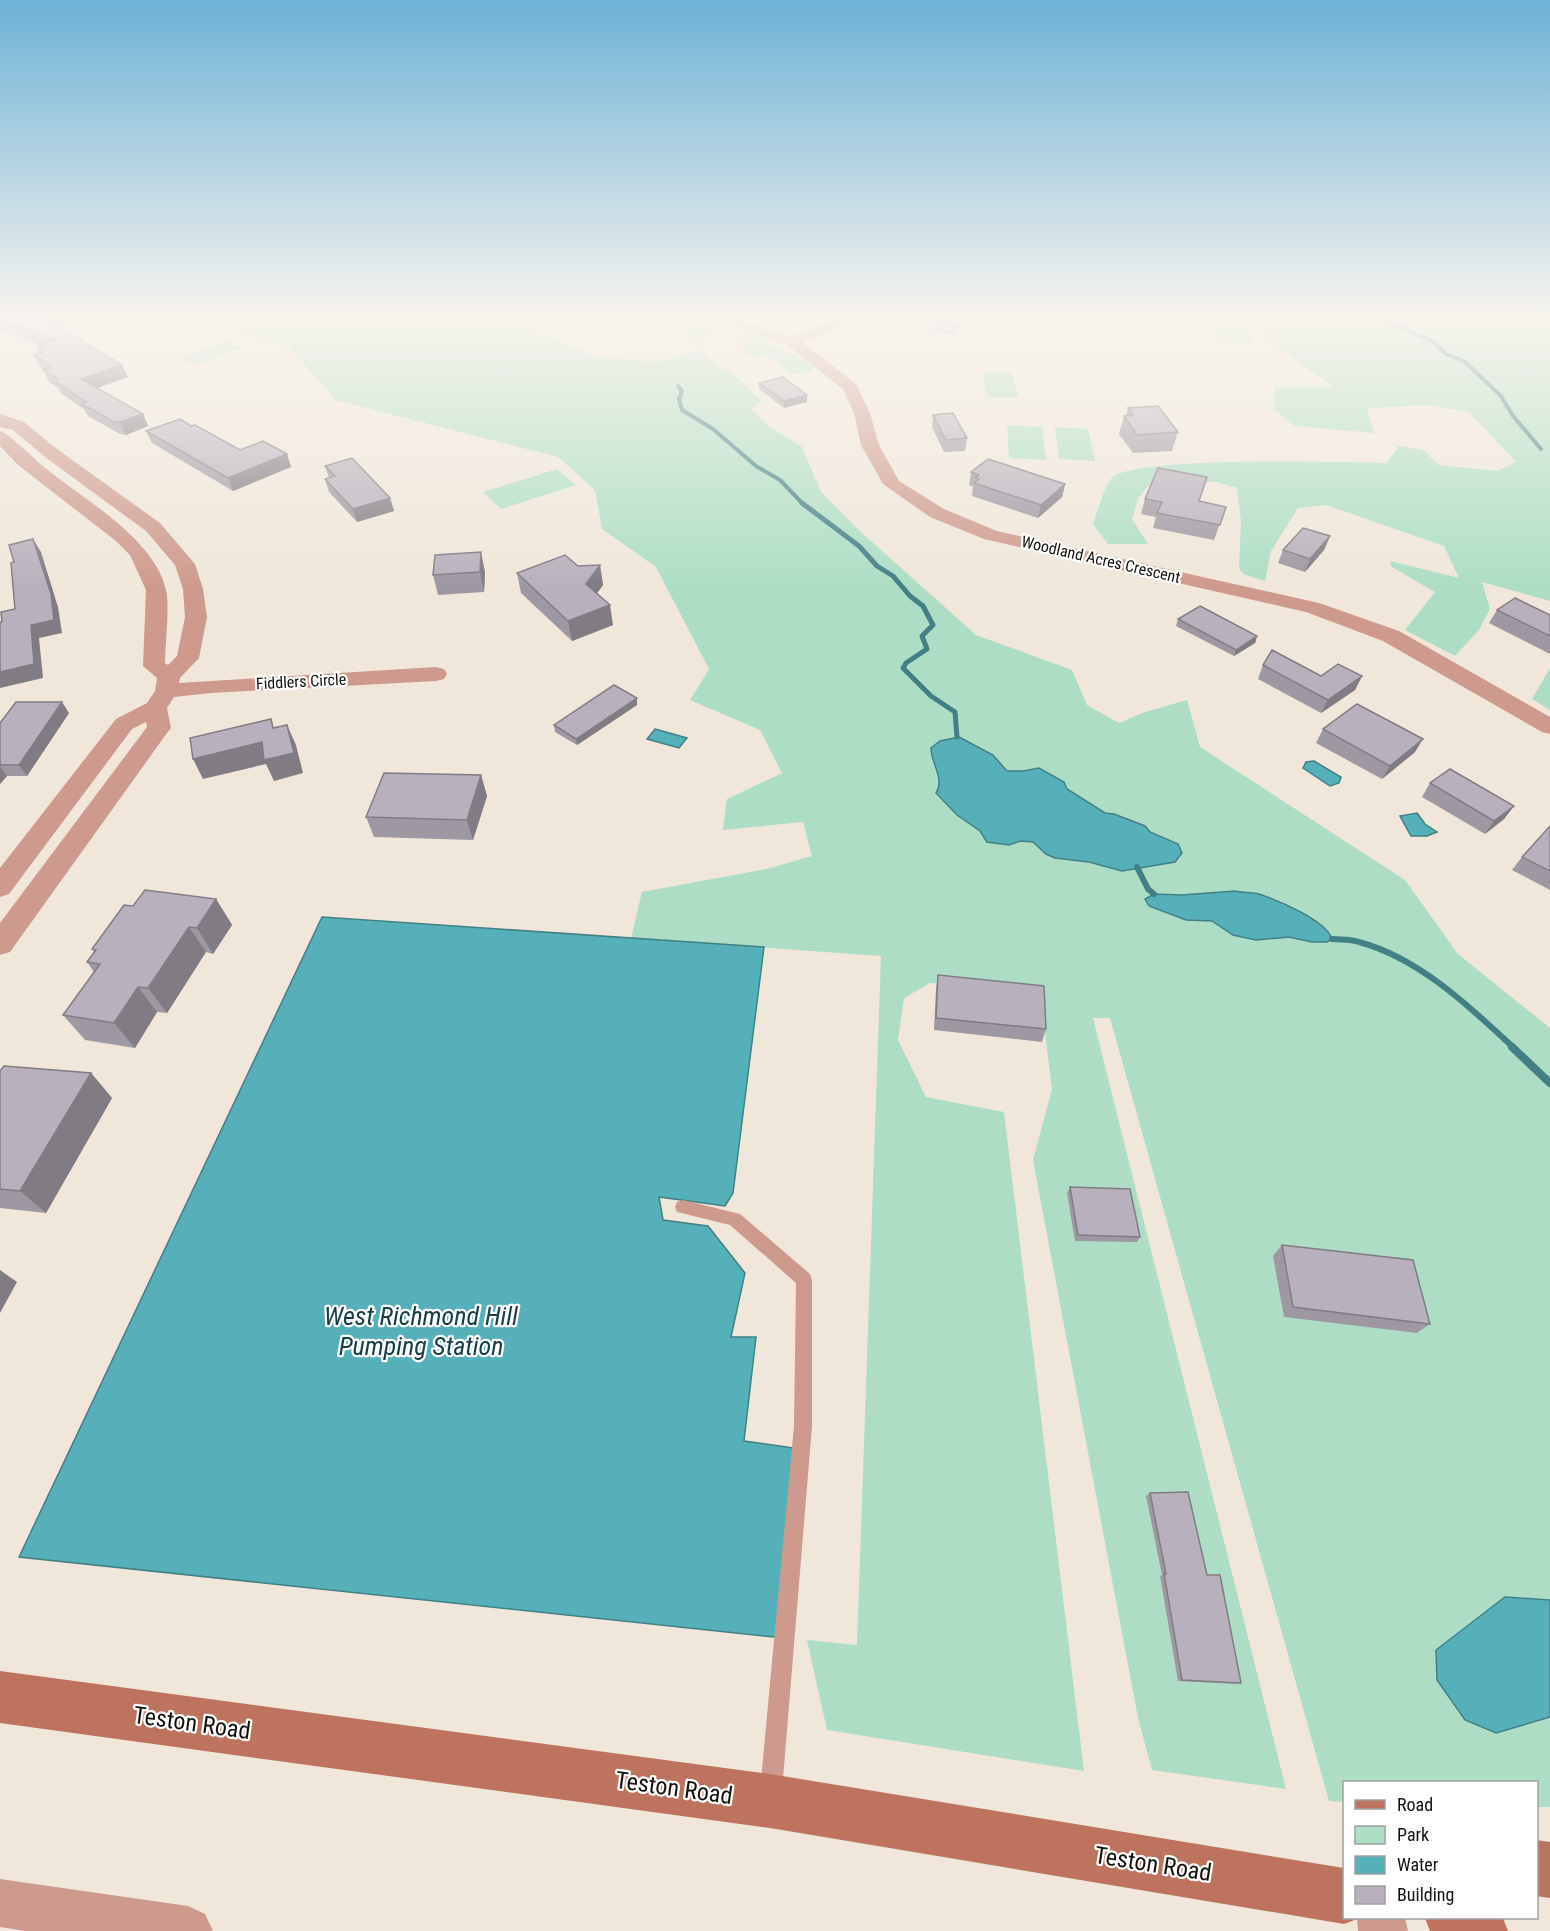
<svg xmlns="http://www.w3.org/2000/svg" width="1550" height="1931" viewBox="0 0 1550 1931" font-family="'Roboto Condensed',sans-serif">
<rect width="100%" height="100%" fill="#f0e7da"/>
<path fill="#addec5" d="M179 317H501L595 357 658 362 699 351 737 377 761 401 751 409 769 426 802 447 821 492 861 532 976 635 1072 670 1087 705 1119 723 1145 712 1187 700 1200 747 1405 880 1458 954 1550 1028V1600L1505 1597 1436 1651 1437 1680 1496 1733 1550 1717V1807H1537L1536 1782H1344V1802L1329 1801 1110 1018H1093L1286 1789 1152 1770 1138 1718 1033 1160 1052 1089 1040 991 930 983 904 998 898 1040 926 1097 1004 1112 1084 1771 827 1730 807 1640 857 1645 881 956 631 938 642 892 767 869 812 856 803 822 723 830 727 799 782 773 760 730 690 700 709 669 656 567 602 529 595 490 558 457 336 400 288 346Z
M671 317H689L712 321 718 333 704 339 689 338 679 327 660 321Z
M1219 317H1254L1251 344 1214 339Z
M1257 317H1550V601L1482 582 1490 609 1479 630 1455 656 1405 630 1435 592 1392 567 1390 561 1459 578 1444 546 1326 505 1298 508 1271 551 1265 581 1243 574 1239 568 1241 521 1237 488 1216 482 1152 481 1138 499 1132 519 1148 544H1108L1093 524C1097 513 1105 483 1113 477 1139 456 1342 462 1387 463L1399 446 1423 450 1439 465 1497 471 1516 462 1470 413 1430 405 1367 408 1374 433 1295 426 1274 409 1275 387H1334C1313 372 1262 343 1257 317Z
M748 334 763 336 766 342 806 361 814 368C790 385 783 361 761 355L755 359 742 349 746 345 740 339Z
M229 341 242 348 194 365 181 358Z
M982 372H1011L1019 397H988Z
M1007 425 1042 427 1046 460 1009 458Z
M1055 427 1088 429 1095 461 1059 459Z
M557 469 576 485 501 509 483 492Z
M1550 668V710L1532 699Z"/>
<path fill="#56b0ba" stroke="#428086" stroke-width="1.5" d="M655 729 687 738 679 748 647 739Z
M959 737 993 755 1007 771H1023L1039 768 1064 782 1067 789 1105 813 1114 814 1145 826 1150 832 1178 844 1182 853 1175 862 1122 871 1089 862 1055 858 1046 854 1033 842 1020 841 1009 845 987 842 980 831 957 815 936 793C945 779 931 763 931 748L940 741Z
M1314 761 1341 777 1339 783 1330 786 1303 768 1306 762Z
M1417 813 1425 824 1437 832 1427 836H1411L1400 816Z
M1235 891C1243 893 1251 892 1259 894 1277 900 1326 920 1332 939L1327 942H1312L1289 937 1256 940 1233 935 1212 921 1186 920 1149 906 1145 899 1154 894 1182 895Z
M322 917 764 947 733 1193 725 1206 659 1197 663 1220 708 1226 745 1273 731 1337H756L744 1441 800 1449 783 1638 19 1557Z
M1505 1597 1550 1600V1717L1496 1733 1465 1720 1437 1680 1436 1650Z"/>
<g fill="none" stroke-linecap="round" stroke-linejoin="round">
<path stroke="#428086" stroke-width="4" d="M1384 317 1391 323 1434 342 1446 354 1464 361 1501 396 1513 416 1541 449
M678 386 682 391 679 399 682 410 713 429 756 466 780 480 804 505"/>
<path stroke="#428086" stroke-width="5" d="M802 503 859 546 877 566 893 576 910 596 923 606 933 625 922 636 927 649 906 663 903 668 931 696 955 712 957 737"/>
<path stroke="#428086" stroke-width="6" d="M1137 867 1148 889 1154 894
M1332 939C1341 940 1351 939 1359 942 1419 958 1470 1007 1514 1048"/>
<path stroke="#428086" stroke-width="8" d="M1512 1047 1550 1083"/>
<path fill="#ce9a8d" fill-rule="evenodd" d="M683 1200 740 1214 810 1274 812 1280V1426L782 1791 779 1799 771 1802 763 1799 760 1791 794 1426 796 1283 730 1225 677 1212 675 1207 677 1202Z"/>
<path fill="#ce9a8d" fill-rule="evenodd" d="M710 317H731L791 337 842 317H861L859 320 803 343 856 384 870 413 879 445 899 481 944 509 997 531 1319 603 1399 631 1550 717V734L1542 732 1383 641 1306 612 984 539 930 517 883 484 861 445 854 413 843 389 787 345 712 320Z
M0 414 24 422 57 449 160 523 195 564 203 589 207 617 199 658 180 678 179 683 436 667 444 669 447 674 444 679 436 681 211 693 174 697 167 708 171 728 167 733 10 952 0 955V923L147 727 146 722 132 729 9 894 0 897V868L116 719 147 703 155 691 157 678 143 666 146 590 130 555 116 541 18 465 0 446V431C9 433 38 463 49 471 87 501 155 540 166 590 170 605 165 645 165 663L168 665 177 656 185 617 183 589 175 565 146 531 45 457 13 430 0 427Z
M0 1879 188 1906 205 1914 213 1931H25L0 1927Z
M1357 1918H1405L1408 1931H1358Z"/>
<path fill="#be735f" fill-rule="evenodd" d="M0 1671 770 1774 1344 1868V1918H1360L1344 1924 770 1828 0 1723Z
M1536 1840 1550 1842V1898L1536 1896Z
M1425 1918H1503L1508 1931H1430Z"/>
</g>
<path fill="#9e98a3" d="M0 317H84L58 327 122 365 128 377 96 388 143 414 148 426 126 435 120 434 88 416 85 410 62 394 58 388 49 382 43 370H44L40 367 34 355 39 353 38 350H39L37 346 41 345 0 329Z
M932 317H965L956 335 930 331Z
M759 383 807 395V402L784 408 759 389Z
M1128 408 1178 432 1172 451 1133 453 1119 434 1124 416H1126Z
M933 415 967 438 965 451 944 452 932 427Z
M191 426 240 450 291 467 233 491 152 443 146 431Z
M325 466 390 498 394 511 357 522 329 492 325 479 329 478Z
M971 472 1065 484 1062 497 1038 518 972 496 973 487 969 485Z
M1145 499 1199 501 1226 507 1214 540 1153 528 1156 517 1141 514Z
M1330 536 1324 550 1305 572 1278 563 1283 550Z
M435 555 485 572 484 592 438 595 433 575Z
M600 565 603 585 597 593 613 625 572 641 521 593 517 573 578 566Z
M1497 610 1550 615V654L1489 623Z
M1178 619 1257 636 1255 643 1234 656 1176 626Z
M1263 665 1321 676H1362L1355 690 1321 713 1258 679Z
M637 705 577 745 555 732 554 725Z
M69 713 27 776H7L0 784V723Z
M1323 729 1415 752 1382 779 1316 743Z
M481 775 487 796 473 840 374 837 366 817Z
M1430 783 1514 806 1504 819 1485 834 1422 797Z
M1550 826V890L1512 870 1522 857Z
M216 899 232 925 213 954 206 952 167 1013 157 1012 135 1048 85 1040 63 1015 94 972 87 962 94 952 92 949 133 906Z
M938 975 1046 1029 1042 1042 934 1030 936 988Z
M0 1071 91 1073 112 1098 46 1213 0 1208Z
M1070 1187 1140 1237 1137 1242 1075 1241 1067 1193Z
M1282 1245 1430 1324 1417 1333 1284 1317 1273 1256Z
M1150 1493 1207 1575 1241 1683 1236 1684 1178 1681 1160 1576 1162 1575 1146 1496Z"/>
<path fill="#817c84" d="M48 317H84L50 330 44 318Z
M959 317H965L956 335 957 321Z
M122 365 128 377 86 392 81 379Z
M807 395V402L784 408V401Z
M143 414 148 426 126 435 120 422Z
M287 454 291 467 233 491 228 478Z
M1065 484 1062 497 1038 518 1041 505Z
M390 498 394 511 357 522 353 509Z
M1330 536 1324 550 1305 572 1310 559Z
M33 539 41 552 58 607 62 633 39 638 43 678 0 688V672L31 625Z
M481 552 485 572 484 592 480 572Z
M600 565 603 585 589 604 586 584Z
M610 605 613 625 572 641 568 621Z
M1257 636 1255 643 1234 656 1236 650Z
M1362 676 1355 690 1321 713 1328 700Z
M637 698V705L577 745 576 739Z
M62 702 69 713 27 776 19 765Z
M287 725 296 745 303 773 274 781 266 764 203 779 193 759Z
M1423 739 1415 752 1382 779 1390 766Z
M0 766 7 776 0 784Z
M481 775 487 796 473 840 467 820Z
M1514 806 1504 819 1485 834 1494 821Z
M216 899 232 925 213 954 197 928Z
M189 927 206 952 167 1013 148 988Z
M138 987 157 1012 135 1048 114 1023Z
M91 1073 112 1098 46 1213 20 1191Z
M0 1270 17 1282 0 1313Z"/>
<path fill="#b8b1bd" stroke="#817c84" stroke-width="1.5" d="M0 317H48L44 318 122 365 81 379 143 414 120 422H114L82 404 86 402 56 382 58 379 43 370 52 367 34 355 42 352 38 350 42 349 37 346 55 340 0 320Z
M932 317H959L957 321Z
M783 377 807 395 784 401 759 383Z
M1158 406 1178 432 1137 435 1124 416 1133 415 1128 408Z
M953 413 967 438 946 440 933 415Z
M180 419 191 426 195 425 240 450 263 441 287 454 228 478 146 431Z
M352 458 390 498 353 509 325 479 335 476 325 466Z
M988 459 1065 484 1041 505 974 483 979 479 976 477 979 475 971 472Z
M1158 468 1207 477 1199 501 1226 507 1220 525 1157 513 1162 502 1145 499Z
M1303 528 1330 536 1310 559 1283 550Z
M33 539 51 594 54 620 31 625 34 664 0 672V622H2L1 612 15 609 11 563 14 562 9 545Z
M481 552 480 572 433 575 435 555Z
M565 555 578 566 600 565 586 584 610 605 568 621 517 573Z
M1515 598 1550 615V636L1497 610Z
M1200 606 1257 636 1236 650 1178 619Z
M1272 650 1321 676 1338 664 1362 676 1328 700 1263 665Z
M614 685 637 698 576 739 554 725Z
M16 702H62L19 765H0V723Z
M1357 704 1423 739 1390 766 1323 729Z
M271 719 273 728 287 725 294 753 264 760 262 742 193 759 190 738Z
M1450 769 1514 806 1494 821 1430 783Z
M384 773 481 775 467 820 366 817Z
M1550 826V871L1522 857Z
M145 890 216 899 197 928 189 927 148 988 138 987 114 1023 63 1015 100 964 87 962 96 950 92 949 124 905 133 906Z
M938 975 1044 986 1046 1029 936 1018Z
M4 1066 91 1073 20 1191 0 1189V1071Z
M1070 1187 1130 1189 1140 1237 1078 1235Z
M1282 1245 1413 1260 1430 1324 1293 1307Z
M1188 1492 1207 1575H1220L1241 1683 1182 1680 1164 1573 1166 1574 1150 1493Z"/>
<linearGradient id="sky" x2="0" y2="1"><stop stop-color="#6db2d6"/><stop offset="0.54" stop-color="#f8f4ee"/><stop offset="1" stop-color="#f8f4ee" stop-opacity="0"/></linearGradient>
<rect width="1550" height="587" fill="url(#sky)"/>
<g text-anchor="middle" stroke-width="4.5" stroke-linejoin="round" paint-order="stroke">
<g font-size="16" fill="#14110d" stroke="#fff">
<text transform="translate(1101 559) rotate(13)" y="6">Woodland Acres Crescent</text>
<text transform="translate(301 681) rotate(-3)" y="6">Fiddlers Circle</text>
</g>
<g font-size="24" fill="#14110d" stroke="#fff">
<text transform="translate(192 1723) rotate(8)" y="8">Teston Road</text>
<text transform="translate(674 1788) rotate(8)" y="8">Teston Road</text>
<text transform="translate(1153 1864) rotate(9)" y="8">Teston Road</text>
</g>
<g font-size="26" font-style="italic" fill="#164044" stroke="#fff">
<text x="421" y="1325">West Richmond Hill<tspan x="421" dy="30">Pumping Station</tspan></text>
</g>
</g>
<rect x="1343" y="1781" width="195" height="138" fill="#ffffff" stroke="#a1a09e" stroke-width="1.5"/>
<rect x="1355" y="1800" width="30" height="9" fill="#be735f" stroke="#a1a09e" stroke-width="1.5"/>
<text x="1397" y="1811" font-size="18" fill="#14110d">Road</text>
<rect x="1355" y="1826" width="30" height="18" fill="#addec5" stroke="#a1a09e" stroke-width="1.5"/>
<text x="1397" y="1841" font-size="18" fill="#14110d">Park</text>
<rect x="1355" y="1856" width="30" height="18" fill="#56b0ba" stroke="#a1a09e" stroke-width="1.5"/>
<text x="1397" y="1871" font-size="18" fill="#14110d">Water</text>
<rect x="1355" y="1886" width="30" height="18" fill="#b8b1bd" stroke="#a1a09e" stroke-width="1.5"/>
<text x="1397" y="1901" font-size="18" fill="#14110d">Building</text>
</svg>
